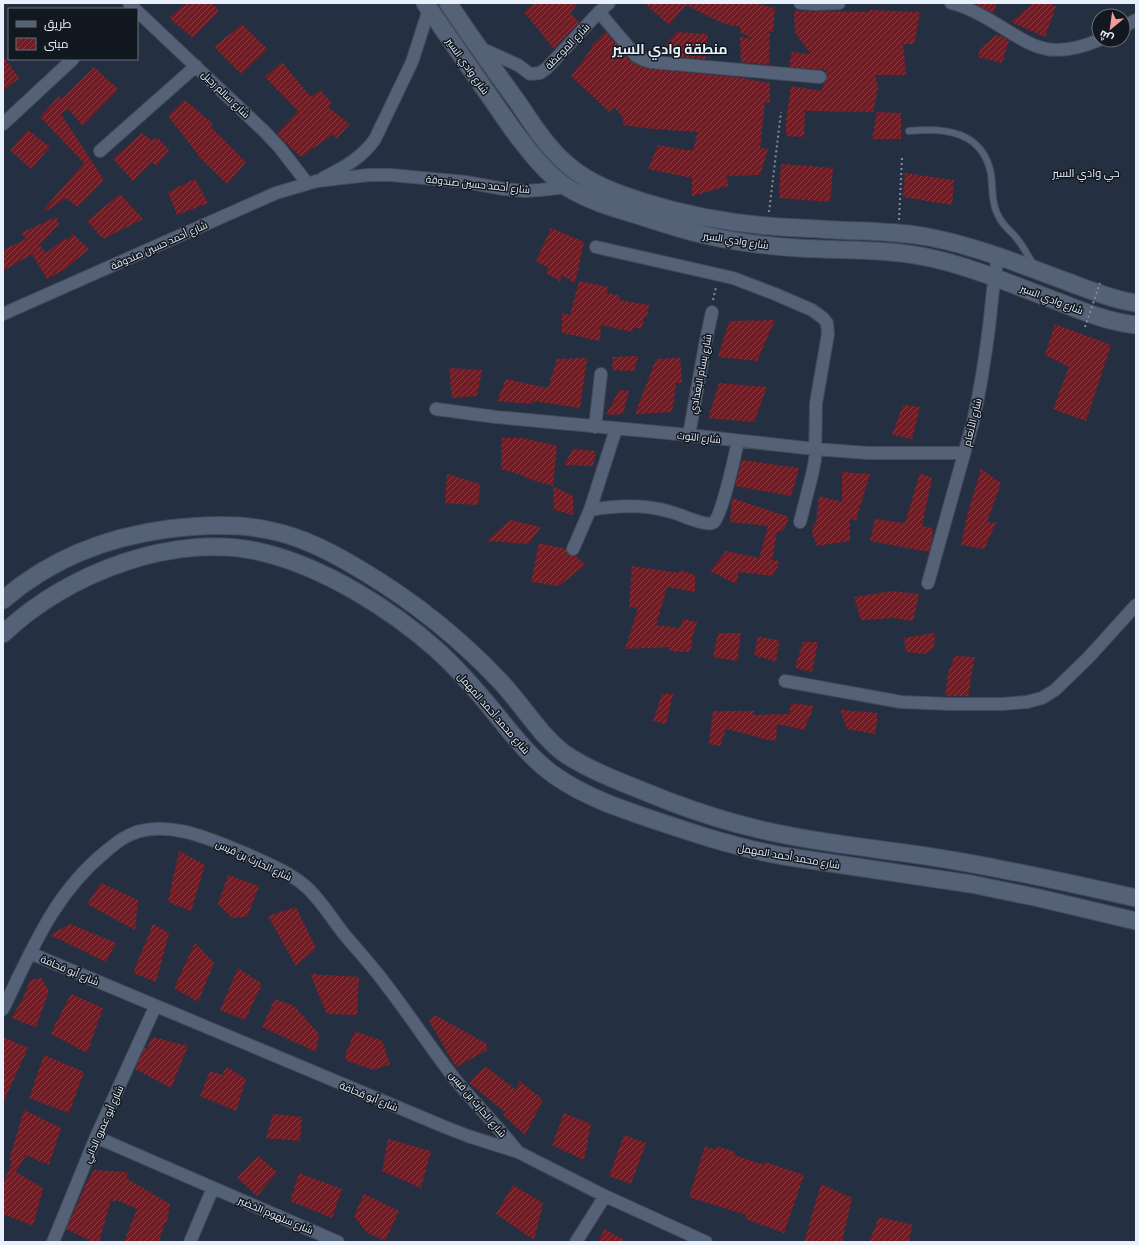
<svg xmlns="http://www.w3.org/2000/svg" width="1139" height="1245" viewBox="0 0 1139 1245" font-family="Overpass,Cairo,sans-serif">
<defs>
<pattern id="building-hatch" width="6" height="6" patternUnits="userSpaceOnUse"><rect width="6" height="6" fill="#701c24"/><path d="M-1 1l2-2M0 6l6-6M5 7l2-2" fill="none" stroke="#843d45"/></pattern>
</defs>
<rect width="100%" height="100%" fill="#243042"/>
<path fill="url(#building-hatch)" d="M186 3H212L219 11 193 38 169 18Z
M534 3H578L570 13 579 22 554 49 524 12Z
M644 3H755L775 8 773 32 770 31 769 65 741 62 740 37 753 39 740 32V27L724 24 686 5 669 25Z
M973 3H997L993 13Z
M1033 3H1048L1056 6 1045 37 1011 22Z
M870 10 920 12 914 44H903L906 75H875L878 88 873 112 805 111 804 137 786 136V120L791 86 822 91 823 84 826 81 827 77 826 73 827 70 789 67 792 52 811 54 795 33 794 11 870 12Z
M242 24 267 49 241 74 214 47Z
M606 32 630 61 642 67 650 69 746 78V79L770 83V103L765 102 760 148 768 149 760 175 727 176 728 186 692 196V178L648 169 658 145 685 150H693L698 132 654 129 622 125 624 119 614 107 609 112 571 76 592 48 591 46Z
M677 32 708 34 705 59 656 55Z
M996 35 1003 37 1009 40 1002 63 978 57 980 49Z
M3 56 19 78 3 91Z
M282 62 311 97 320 90 332 103 328 107 350 124 336 139 333 134 301 157 277 134 298 111 265 77Z
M94 67 118 89 83 126 68 109 61 114 104 180 77 207 66 198 46 211 44 209 84 163 40 117 59 96 62 99Z
M185 100 213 124 210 126 246 162 227 184 198 156H199L168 116Z
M877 112 901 113V139H872Z
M28 130 50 147 31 169 10 150Z
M142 133 151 140 158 138 169 150 156 166 152 162 133 181 113 159Z
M781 164 833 168 830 202 779 198Z
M905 173 954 180 952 205 903 197Z
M195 179 208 203 177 215 168 192Z
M120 194 143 219 105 238H102L87 221Z
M56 217 59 224 39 245 46 253 65 238 67 240 73 234 89 249 65 269 47 279 32 254 3 271V250L26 239 21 233Z
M551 228 584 242 575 283 562 275 560 281 546 273 548 268 536 261Z
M579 281 608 287 607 293 620 296 619 300 649 305 647 317 644 316 642 329 634 327 632 332 601 325 600 341 562 333V313L570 315Z
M775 320 757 361 718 357 729 321Z
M1055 324 1111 345 1086 421 1053 409 1069 367 1045 355Z
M638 356 634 371 612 370 613 357Z
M587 358 580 408 533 401 532 404 497 401 506 379 548 388 557 359Z
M680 358 682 383H676L672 412 635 414 656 359Z
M449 368 482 370 477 396 452 398Z
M719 383 767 387 754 422 708 418Z
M619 390 629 391 623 414 606 415Z
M903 405 920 407 912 439 892 435Z
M502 438H523L557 446 553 486 525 478V476L501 469Z
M573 449 596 451 593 466 564 465Z
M742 460 799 468 791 496 735 486Z
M981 469 1001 483 987 522 996 523 984 549 961 545 968 512Z
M842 472 870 474 856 520 850 519V541L817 546 812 533 814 523 816 524 819 496 842 502Z
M920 473 932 478 922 526 933 528 932 539 929 552 870 541 875 519 905 523Z
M447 474 480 484 478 505 445 503Z
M553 486 573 496V515L554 510Z
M732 498 789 517 784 530 777 532 772 560 780 561 773 576 739 572 736 584 710 571 726 551 759 558 768 526 730 522Z
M510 520 541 527 528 544 487 541Z
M539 543 566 549 567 553 570 556H576L585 565 559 586 531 582Z
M632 566 679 573 680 570 695 575V592L667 587 656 625 680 628 683 619 697 622 691 641 693 642 689 652 669 651 671 647 625 649 638 608 629 607Z
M892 591 919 594 913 621 893 618 861 620 854 597Z
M718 633H741L737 661 713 657Z
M935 633 934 648 925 654 906 652 904 638Z
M758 637 779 640 776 662 754 655Z
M803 642H818L812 672 795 668Z
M955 656 975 657 970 681H971L968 696H945L948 673Z
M662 694H673L666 724 653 721Z
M791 703 814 706 804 730 777 724 776 741 762 739V738L726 729 720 746 709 744 713 711H755L753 715 789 714Z
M840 710 878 713 875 734 847 729Z
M179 851 205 865 191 911 168 902Z
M228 875 259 886 247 917 232 918 218 904Z
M101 883 138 900 135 930 87 904Z
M296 907 316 948 296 966 268 916Z
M70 924 116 943 106 962 50 935Z
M153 924 169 933 156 982 133 973Z
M195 943 214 963 198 1002 174 988Z
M238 968 262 984 245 1020 220 1010Z
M310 974 359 977 357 1015 327 1014Z
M41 978 49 991 36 1027 11 1018 22 1001 30 980Z
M71 994 103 1008 87 1053 51 1034 55 1025Z
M275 999 294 1006 319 1034 316 1052 262 1027Z
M435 1015 487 1044V1050L456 1067 429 1021Z
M355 1031 382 1041 390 1064 374 1070 347 1061 345 1055Z
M3 1037 28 1048 3 1103Z
M152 1037 188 1046 171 1088 135 1069 144 1048 147 1049Z
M44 1055 84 1072 69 1113 29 1098Z
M485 1066 516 1090 520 1081 543 1100 525 1135 503 1115 505 1112 469 1083Z
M227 1067 246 1079 236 1111 200 1096 210 1071 222 1075Z
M24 1110 61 1128 49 1165 26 1155 16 1172 43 1188 33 1226 3 1214V1185L12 1161 9 1160Z
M564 1113 591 1124 584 1160 552 1145Z
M273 1114 302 1117 300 1141 266 1138Z
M624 1135 646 1143 631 1184 609 1176Z
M388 1139 431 1151 421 1188 382 1171Z
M705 1146 716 1150 717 1146 735 1152 734 1155 764 1165 765 1162 804 1175 784 1233 745 1219 746 1215 689 1197Z
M258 1156 277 1172 257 1196 237 1178Z
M94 1170 128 1172 126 1178 170 1204 167 1223 165 1222 159 1242H124L137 1209 117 1200 116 1202 111 1200 99 1242H93L66 1229 85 1187H84Z
M299 1173 342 1189 332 1218 290 1201Z
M821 1184 852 1198 842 1242H804Z
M513 1185 543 1203 534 1240 496 1214Z
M364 1194 399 1211 385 1241 366 1232 354 1216Z
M879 1217 913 1225 908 1242H869Z
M605 1229 627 1242H597Z"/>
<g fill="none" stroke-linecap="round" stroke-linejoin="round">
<g stroke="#414b5b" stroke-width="8">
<path id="lane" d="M909 131C946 127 983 132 991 174 993 188 991 201 997 213 1001 223 1007 228 1014 235 1022 244 1028 255 1034 266"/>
</g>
<g stroke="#414b5b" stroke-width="14">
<path id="street" d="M129 3 135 9
M800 3 815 4 839 3
M951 3C960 5 969 9 977 13 1026 38 1040 65 1099 40
M137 11 264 131 280 148 307 183
M599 12 636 56 644 60 651 62 820 77
M1123 27 1136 20
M480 48 518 65 530 74 540 73 547 68 599 12 609 3
M3 124 73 59
M100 151 196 66
M323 178C343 168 362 158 375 139L412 62 429 9
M596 247 733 278 775 294 812 310 823 318 827 323 828 334 816 403 815 460 812 475 800 522
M3 314 276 193 317 181 369 175H391L466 182 504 189 525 191 540 190 567 187
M436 409 496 417 689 435 815 449 868 453H964
M595 427 601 374
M689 435 705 345 712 312
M590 510C618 505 644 504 671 512 680 514 708 528 714 522 722 515 735 455 738 441
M573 549 590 510 616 429
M928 583 973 422C980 391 985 359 989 327 992 303 993 281 998 257
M785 681 901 702 950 704H1002L1027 702 1042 698 1055 690 1088 658 1136 605
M30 953 445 1127 468 1136 518 1152 605 1196 706 1242
M3 1009C31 952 53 895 104 853 110 848 116 843 122 839 160 814 214 840 251 856 269 864 288 872 304 885 320 898 331 918 344 934 359 952 374 968 387 986 410 1016 431 1048 454 1078 474 1103 498 1126 518 1152
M96 1137 338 1242
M53 1242 96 1137 155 1007
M190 1242 213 1188
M576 1242 605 1196"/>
</g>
<g stroke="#414b5b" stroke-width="19">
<path id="secondary" d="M425 3 513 130C529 151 545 173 568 188 589 201 614 208 637 215 659 222 682 230 705 235 735 242 766 246 798 248 843 251 890 248 935 259 978 269 1018 287 1059 302 1084 312 1109 322 1136 325
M448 3C471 37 495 71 519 104 533 125 549 150 569 166 590 184 618 194 644 202 695 218 747 226 800 228 822 229 843 231 864 231 885 232 907 233 928 237 976 246 1022 265 1068 282 1090 290 1113 300 1136 303
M3 600C49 560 107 537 168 529 201 525 236 523 268 530 304 537 335 554 366 573 414 602 459 638 498 679 521 702 539 735 565 754 595 774 635 787 668 801 697 812 728 822 758 829 813 842 870 848 926 856 997 867 1066 882 1136 898
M3 634C66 573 178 530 265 553 325 568 391 609 437 650 458 669 477 691 495 713 513 735 530 758 554 775 585 797 621 809 657 821 699 835 738 848 783 856L971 884 1039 898 1136 921"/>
</g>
<path stroke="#828c9b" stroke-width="2" stroke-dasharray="2 3" stroke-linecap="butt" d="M769 212 781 112
M899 220 902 157
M713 300 716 287"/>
<use href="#lane" stroke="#546176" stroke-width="6"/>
<use href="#street" stroke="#546176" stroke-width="12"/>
<use href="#secondary" stroke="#546176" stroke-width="17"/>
<path stroke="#828c9b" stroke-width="2" stroke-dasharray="2 3" stroke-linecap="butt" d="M1085 327 1100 283"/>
</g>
<g text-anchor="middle" stroke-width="3" stroke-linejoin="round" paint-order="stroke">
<g font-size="10" fill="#e8f0fc" stroke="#121820">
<text transform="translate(567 46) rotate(-46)" y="4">شارع الموعظة</text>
<text transform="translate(468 66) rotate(55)" y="4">شارع وادي السير</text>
<text transform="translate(226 94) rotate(44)" y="4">شارع سالم رحيل</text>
<text transform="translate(478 184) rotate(6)" y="4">شارع أحمد حسين صندوقة</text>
<text transform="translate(736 240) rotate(9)" y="4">شارع وادي السير</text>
<text transform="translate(159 245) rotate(-24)" y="4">شارع أحمد حسين صندوقة</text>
<text transform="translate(1052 299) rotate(21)" y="4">شارع وادي السير</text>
<text transform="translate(700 374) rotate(-79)" y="4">شارع بسام البغدادي</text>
<text transform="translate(972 422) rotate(-76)" y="4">شارع الأنعام</text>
<text transform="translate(699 437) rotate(6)" y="4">شارع التوت</text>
<text transform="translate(494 713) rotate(49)" y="4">شارع محمد أحمد المهمل</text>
<text transform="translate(789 856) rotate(10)" y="4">شارع محمد أحمد المهمل</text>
<text transform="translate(254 860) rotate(25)" y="4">شارع الحارث بن قيس</text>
<text transform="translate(70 970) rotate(23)" y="4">شارع أبو قحافة</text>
<text transform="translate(369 1096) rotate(22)" y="4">شارع أبو قحافة</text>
<text transform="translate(478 1104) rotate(50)" y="4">شارع الحارث بن قيس</text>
<text transform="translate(103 1124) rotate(-66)" y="4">شارع أبو عمرو الداني</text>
<text transform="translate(276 1215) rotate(23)" y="4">شارع سلهوم الخضير</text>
</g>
<g font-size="11" fill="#e8f0fc" stroke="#121820">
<text x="1086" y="177">حي وادي السير</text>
</g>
<g font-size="14" font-weight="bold" fill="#e8f0fc" stroke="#121820">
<text x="670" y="54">منطقة وادي السير</text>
</g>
</g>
<rect width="1139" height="1245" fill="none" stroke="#e8f0fc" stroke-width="8"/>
<rect x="8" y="8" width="130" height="52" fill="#121820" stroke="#686e78"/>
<rect x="16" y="21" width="20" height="6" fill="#546176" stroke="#686e78"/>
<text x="44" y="28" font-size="12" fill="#e8f0fc">طريق</text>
<rect x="16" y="38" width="20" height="12" fill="url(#building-hatch)" stroke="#686e78"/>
<text x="44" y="48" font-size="12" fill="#e8f0fc">مبنى</text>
<g transform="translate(1111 28) rotate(209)"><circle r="19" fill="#121820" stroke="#686e78"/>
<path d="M0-3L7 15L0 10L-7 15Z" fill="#f59b97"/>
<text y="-6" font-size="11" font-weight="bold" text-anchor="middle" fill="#e8f0fc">ش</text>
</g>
</svg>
